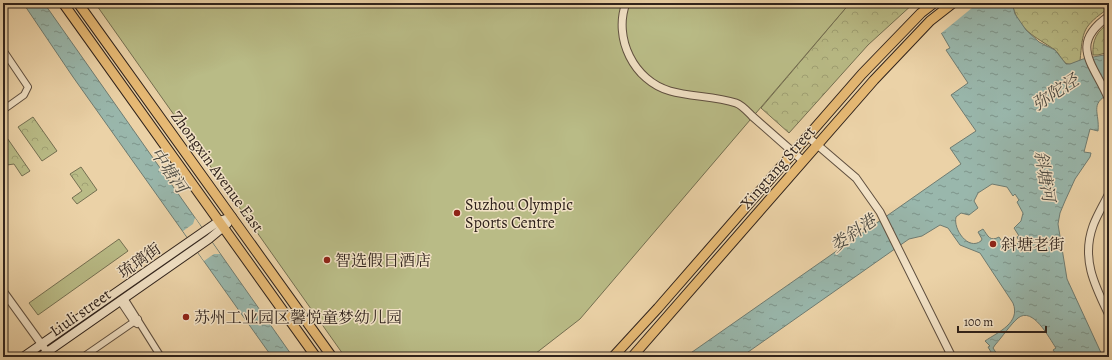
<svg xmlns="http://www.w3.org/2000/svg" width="1112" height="360" viewBox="0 0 1112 360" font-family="Alegreya,'Noto Serif SC',serif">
<defs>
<pattern id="forest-crowns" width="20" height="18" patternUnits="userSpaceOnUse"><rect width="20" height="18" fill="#b9bb86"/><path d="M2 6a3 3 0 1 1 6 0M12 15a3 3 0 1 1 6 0" fill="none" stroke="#9fa073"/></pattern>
<pattern id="water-ripples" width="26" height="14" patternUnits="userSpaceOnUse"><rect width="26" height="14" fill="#99b7ac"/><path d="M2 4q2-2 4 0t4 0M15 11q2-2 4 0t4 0" fill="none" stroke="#7d948b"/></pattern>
</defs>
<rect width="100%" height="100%" fill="#ebd2a7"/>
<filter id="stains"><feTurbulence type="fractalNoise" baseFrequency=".005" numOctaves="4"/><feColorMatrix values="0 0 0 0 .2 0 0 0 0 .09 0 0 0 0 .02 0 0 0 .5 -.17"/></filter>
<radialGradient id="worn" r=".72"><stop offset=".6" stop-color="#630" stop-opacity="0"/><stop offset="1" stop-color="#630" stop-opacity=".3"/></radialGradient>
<path fill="url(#forest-crowns)" stroke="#746f51" d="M850 3H914L868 45 789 133 761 108Z
M1012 3H1109V8C1082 27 1083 30 1080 61 1076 62 1071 65 1068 64 1062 63 1060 54 1055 50 1035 36 1018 31 1012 3Z
M1109 23V52L1098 55H1093C1092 40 1097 31 1109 23Z
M33 117 57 151 42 161 18 127Z
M3 132 30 171 22 176 14 164 7 165 3 162Z
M81 167 97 190 77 204 72 198 82 191 70 174Z"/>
<path fill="#b9bb86" stroke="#746f51" d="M95 3H850L580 319 531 357H345Z
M119 239 128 251 38 315 29 303Z"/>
<path fill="url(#water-ripples)" stroke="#6f7c72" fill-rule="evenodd" d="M23 3H44L293 357H272L73 77Z
M924 3H1012L1015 14 1026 30 1039 42 1055 50 1066 64H1070L1083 59 1109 54V94C1089 104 1100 113 1098 131L1090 129 1084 152 1091 153 1090 157 1075 179 1065 201 1060 213 1058 224 1067 279 1103 357H1058L1053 350 1056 348C1049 338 1033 306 1018 318 1010 325 1003 336 995 345L993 348 999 357H994L988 347 990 346 985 341C998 332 1021 323 1013 303L980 253 960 245 948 228 940 225 922 236 909 239 741 357H685L961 164 950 148 976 131 951 95 968 83 946 50 950 48ZM992 184 1007 187 1013 196 1015 194 1019 200 1017 202 1023 213 1021 221 1014 228 1019 236 1017 237 1020 242 1011 248 1008 245 1006 247 999 237C990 242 988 236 983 229L978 232 982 239 981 241C968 251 953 229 956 217L961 213 969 215 978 208 974 201 978 193Z"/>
<path fill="#ebd2a7" d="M922 3H978L939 35Z
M195 218 220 254H214L204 261 183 231 193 224Z"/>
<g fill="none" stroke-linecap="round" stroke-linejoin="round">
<g stroke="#5f4f3f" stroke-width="8">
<path id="minor" d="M3 50 28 87 24 95 3 110
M124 298 161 357
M120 301 134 322 137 324
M83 357 138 319"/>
</g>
<g stroke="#5f4f3f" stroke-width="9">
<path id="tertiary" d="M626 3C613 38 634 81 670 91 691 97 715 96 736 103 742 105 748 112 752 116 769 131 786 146 802 160
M1109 16C1067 45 1095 65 1109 100
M807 136 856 178 880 212 952 357
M1109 193C1104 204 1097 215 1093 226 1081 259 1095 286 1109 315
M3 291 45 349"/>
</g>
<g stroke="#30231c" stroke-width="10">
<path id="secondary" d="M23 357 219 221 232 217
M40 357 209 239 227 224"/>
</g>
<g stroke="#30231c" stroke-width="11">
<path id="primary" d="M63 3 316 357
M78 3 332 357
M613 357 658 308 862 74 921 13 934 3
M632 357 874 80 930 21 953 3"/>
</g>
<use href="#minor" stroke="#f2e2c6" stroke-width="6"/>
<use href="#tertiary" stroke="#f2e2c6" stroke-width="7"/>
<use href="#secondary" stroke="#f2e2c6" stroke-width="8"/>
<use href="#primary" stroke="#e6b974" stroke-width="9"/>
</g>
<g fill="#8f2418" stroke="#f2e2c6" stroke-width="1.5">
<circle cx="457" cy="213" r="4"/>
<circle cx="993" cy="244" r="4"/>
<circle cx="327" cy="260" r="4"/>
<circle cx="186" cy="317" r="4"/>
</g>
<g text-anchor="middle" stroke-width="3" stroke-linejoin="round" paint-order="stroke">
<g font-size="16" fill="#30231c" stroke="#f2e2c6">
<text transform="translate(777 167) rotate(-49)" y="6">Xingtang Street</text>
<text transform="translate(218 171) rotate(54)" y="6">Zhongxin Avenue East</text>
<text transform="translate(139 260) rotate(-35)" y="6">琉璃街</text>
<text transform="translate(80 312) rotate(-35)" y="6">Liuli street</text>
</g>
<g font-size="16" fill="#30231c" stroke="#f2e2c6" text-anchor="start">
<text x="465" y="210">Suzhou Olympic<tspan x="465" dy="18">Sports Centre</tspan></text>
<text x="1001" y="250">斜塘老街</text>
<text x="335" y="266">智选假日酒店</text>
<text x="194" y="323">苏州工业园区馨悦童梦幼儿园</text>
</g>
<g font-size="17" font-style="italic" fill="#4a4840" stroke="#f2e2c6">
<text transform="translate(1055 92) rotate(-33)" y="6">弥陀泾</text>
<text transform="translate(169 170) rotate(55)" y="6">中塘河</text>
<text transform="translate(1045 176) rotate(80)" y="6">斜塘河</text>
<text transform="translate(853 233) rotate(-35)" y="6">娄斜港</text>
</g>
</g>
<rect width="1112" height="360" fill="none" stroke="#ebd2a7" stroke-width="16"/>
<rect x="4" y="4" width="1104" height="352" fill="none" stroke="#30231c" stroke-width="2"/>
<rect x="8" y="8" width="1096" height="344" fill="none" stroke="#30231c"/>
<path d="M958 326v6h88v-6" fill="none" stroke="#30231c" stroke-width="2"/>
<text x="964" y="326" font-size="12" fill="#30231c" stroke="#f2e2c6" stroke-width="3" paint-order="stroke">100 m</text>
<rect width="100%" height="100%" filter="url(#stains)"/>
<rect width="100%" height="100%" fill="url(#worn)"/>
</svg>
